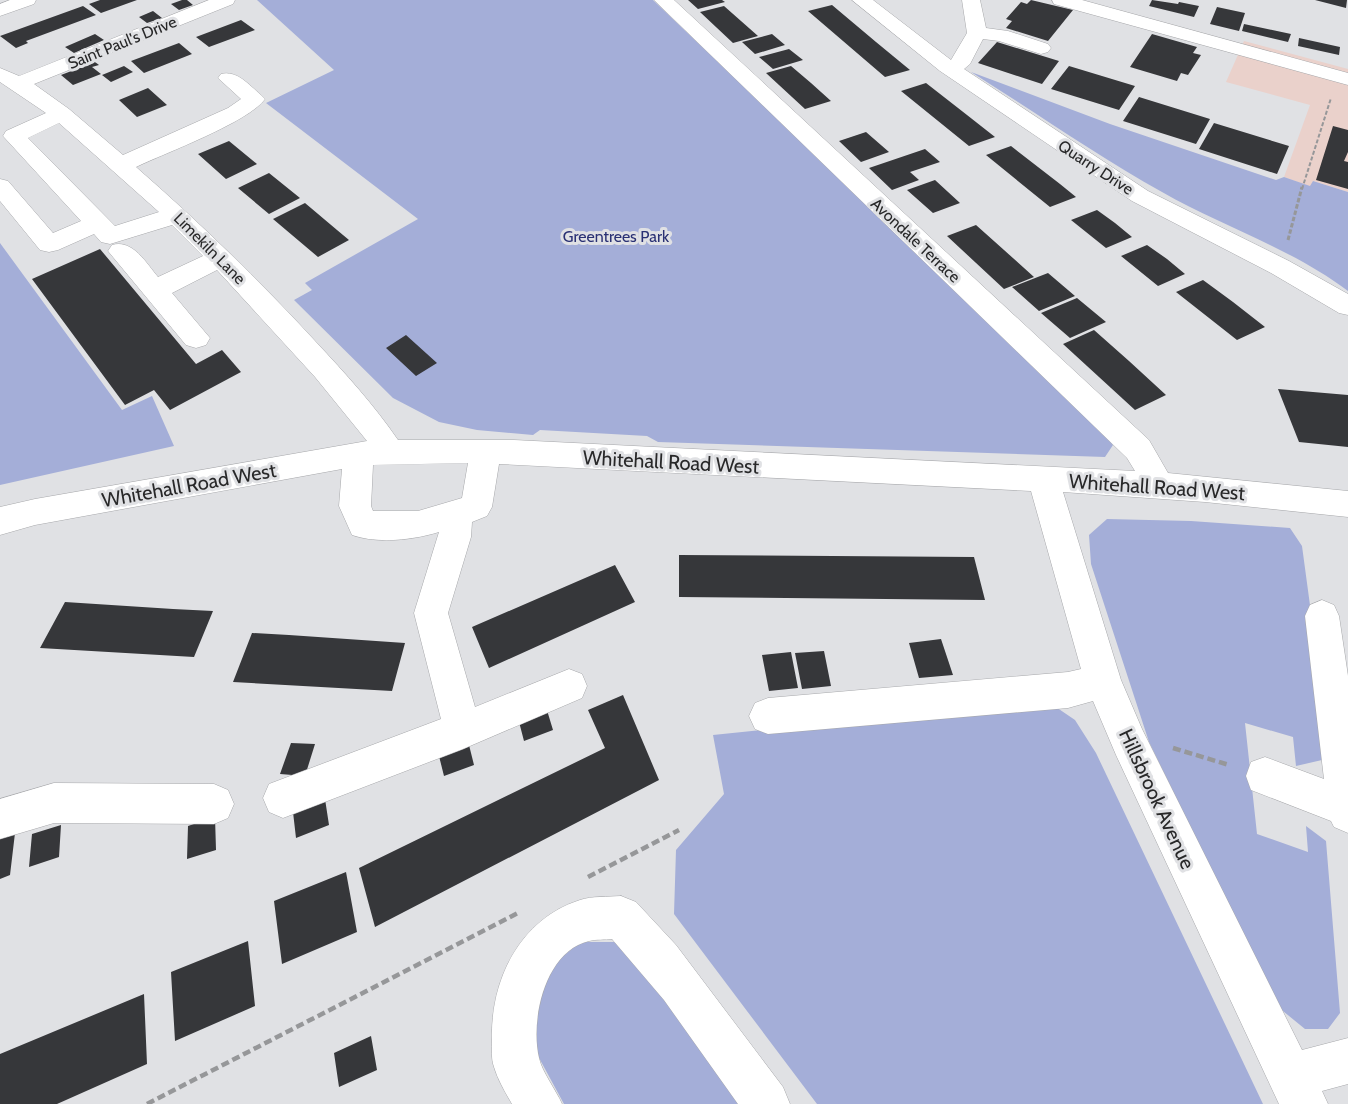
<svg xmlns="http://www.w3.org/2000/svg" width="1348" height="1104" viewBox="0 0 1348 1104" font-family="Cabin,sans-serif">
<rect width="100%" height="100%" fill="#e0e1e4"/>
<path fill="#ead1cb" d="M1244 41 1348 69V192L1313 181 1311 187 1284 177 1310 105 1226 82Z"/>
<path fill="#a4aed8" d="M257 0H653L1098 424 1113 445 1105 457 658 442 647 436 540 430 533 435 477 430 439 422 393 398 294 300 312 290 305 283 418 219 266 103 334 70Z
M971 72 1110 124 1276 180 1284 177 1310 186 1313 181 1348 192V291C1291 248 1223 227 1162 192 1097 156 1035 112 971 72Z
M0 243 122 410 152 396 174 446 0 485Z
M1107 519 1191 521 1290 528 1302 546 1324 709 1322 760 1296 766 1293 737 1245 723 1257 834 1308 852 1306 826 1326 841 1340 1013 1328 1029H1305L1278 1007 1149 742 1091 564 1089 535Z
M1047 701 1075 720 1096 753 1263 1104H817L674 914 676 850 724 794 713 735Z
M580 942H614L640 954 739 1104H564L538 1056 533 1025 548 969Z"/>
<path fill="#36373a" d="M100 0H137L101 13 89 4Z
M182 0H187L193 5 179 10 171 4Z
M688 0H722L725 2 698 9Z
M1031 0 1073 10 1048 41 1006 28 1012 21 1006 19 1021 2 1027 4Z
M1152 0 1178 4 1179 2 1199 6 1194 17 1149 6Z
M1315 0H1347L1346 8Z
M832 5 876 42 910 70 885 77 808 11Z
M83 6 96 15 26 41 28 43 16 48 0 36Z
M724 6 758 36 733 43 700 12Z
M1217 7 1245 13 1239 31 1210 24Z
M153 11 162 18 147 23 139 17Z
M241 20 255 30 209 47 196 37Z
M1244 24 1291 34 1288 42 1242 31Z
M95 34 104 40 74 53 65 47Z
M772 34 785 45 755 54 742 42Z
M1152 34 1197 47 1193 53 1201 55 1188 75 1181 73 1177 81 1130 67Z
M1299 38 1340 47 1339 55 1298 46Z
M997 42 1059 61 1042 84 978 63Z
M179 43 192 54 144 73 131 61Z
M789 49 803 60 773 69 759 57Z
M95 62 99 65 92 67 101 74 73 85 61 75Z
M124 66 133 72 111 82 102 75Z
M791 66 811 83 831 101 805 109 766 73Z
M1069 66 1135 86 1119 110 1051 89Z
M926 83 967 115 995 137 969 146 901 91Z
M148 88 167 105 137 117 119 100Z
M1139 97 1210 119 1196 144 1123 121Z
M1214 123 1289 146 1277 174 1199 149Z
M1333 126 1348 130V152L1344 161 1348 162V189L1316 180Z
M866 132 889 152 861 162 839 141Z
M229 141 257 164 226 179 198 154Z
M1011 146 1060 184 1076 197 1050 207 986 155Z
M925 149 940 162 910 172 919 180 892 190 869 168Z
M269 173 300 198 269 214 238 188Z
M935 180 960 203 933 213 907 190Z
M305 203 337 230 349 240 318 257 273 219Z
M1097 210 1115 223 1132 237 1106 248 1071 220Z
M976 225 1004 250 1034 277 1004 289 947 236Z
M1147 245 1167 259 1185 274 1158 286 1121 256Z
M100 249 196 364 222 350 241 372 170 410 154 390 125 405 32 279Z
M1048 273 1075 296 1039 311 1012 287Z
M1203 280 1233 302 1265 327 1237 340 1176 292Z
M1077 298 1106 322 1070 338 1041 313Z
M1094 330 1129 361 1166 395 1135 410 1063 344Z
M406 335 437 363 416 376 386 348Z
M1278 389 1348 395V447L1299 442Z
M679 555 974 557 985 600 679 597Z
M615 565 635 602 489 668 472 627Z
M65 602 173 609 213 611 194 657 40 648Z
M252 633 289 635 405 643 392 691 233 682Z
M941 639 953 675 919 678 909 643Z
M824 651 831 686 802 689 795 653Z
M791 652 798 688 769 691 762 655Z
M623 695 659 780 375 927 359 868 605 748 588 710Z
M546 707 553 730 524 741 518 718Z
M468 741 474 765 444 776 438 752Z
M291 743 315 744 305 776 280 774Z
M325 799 329 825 296 838 293 812Z
M215 817 216 850 187 859 188 826Z
M61 825 59 857 29 867 32 834Z
M15 833 10 875 0 879V838Z
M346 872 357 932 282 964 274 901Z
M248 941 255 1006 175 1041 171 972Z
M144 994 147 1064 57 1104H0V1054Z
M371 1036 377 1070 339 1087 334 1053Z"/>
<g fill="none" stroke-linecap="round" stroke-linejoin="round">
<g stroke="#a7a8ab" stroke-width="1">
<path id="minor" d="M10 0H36L34 4 0 16V4Z
M209 0H235L233 4 34 84 69 109 123 155 228 108 241 99 218 78 221 74C237 70 249 85 261 95L265 99C249 122 165 153 136 167 199 222 259 280 316 342 345 373 374 405 398 440H514L1135 471 1127 458 654 0H674L1149 440 1168 473 1348 491V517L1205 502 1063 492 1121 680 1142 729 1302 1050 1348 1038V1084L1322 1091 1328 1104H1279L1116 755 1093 701 1068 708 768 734 755 729 749 716 755 703 768 698 1068 672 1081 669 1031 491 499 464 492 507 487 516 472 522 471 537 448 613 475 707 569 669 582 674 587 686 582 698 463 749 283 818 269 812 263 798 269 784 441 719 414 613 439 532C413 540 378 544 352 535L339 506 342 469 35 525 0 535V507L35 499 367 441 315 377 217 270 172 293 210 338 206 345 196 348 186 345 108 251 112 245C133 239 146 263 158 277L203 256 172 225 110 244 101 242 94 234 58 250 49 252 40 250 0 201V179L8 181 53 233 81 221 3 136 6 131 46 113 0 82V68L19 76ZM59 123 159 212 115 226 28 138ZM468 463 462 498 418 511H373L371 506 373 465Z
M852 0H873L951 60 967 33 962 0H980L986 28 1008 31 1048 44 1051 48 1048 52 1041 54 999 41 983 39 970 64 964 69 1148 191 1289 261 1348 294V315L1339 313 1271 273 1132 201 940 71Z
M1052 0H1082L1348 73V85L1054 4Z
M1322 600 1334 605 1339 616 1348 676V833L1334 827 1331 821 1251 790 1246 776 1251 762 1265 757 1324 779 1305 616 1310 605Z
M54 783 214 784 228 790 234 804 228 818 214 824 54 823 0 839V799Z
M621 896 636 902 676 945 783 1087 790 1104H738L664 1000 612 939C605 940 596 939 589 941 545 951 530 1020 539 1058 542 1072 556 1090 562 1104H512C505 1092 498 1080 494 1067 491 1059 492 1048 492 1040 490 980 520 919 580 900 592 896 608 897 621 896Z"/>
</g>
<path stroke="#969799" stroke-width="2" stroke-dasharray="4 2" stroke-linecap="butt" d="M1302 189 1331 98"/>
<path stroke="#969799" stroke-width="3" stroke-dasharray="4.5 2" stroke-linecap="butt" d="M1288 240 1302 187"/>
<path stroke="#969799" stroke-width="4.5" stroke-dasharray="8 4" stroke-linecap="butt" d="M1173 748 1229 765
M588 877 679 830
M147 1104 520 912"/>
<use href="#minor" fill="#fff" fill-rule="evenodd"/>
</g>
<g text-anchor="middle" stroke-width="6" stroke-linejoin="round" paint-order="stroke">
<g font-size="16" fill="#282829" stroke="#e0e1e4">
<text transform="translate(122 42) rotate(-22)" y="6">Saint Paul's Drive</text>
<text transform="translate(1096 167) rotate(33)" y="6">Quarry Drive</text>
<text transform="translate(916 240) rotate(43)" y="6">Avondale Terrace</text>
<text transform="translate(210 248) rotate(45)" y="6">Limekiln Lane</text>
</g>
<g font-size="16" fill="#2a3174" stroke="#e0e1e4">
<text x="616" y="242">Greentrees Park</text>
</g>
<g font-size="20" fill="#282829" stroke="#e0e1e4">
<text transform="translate(671 462) rotate(3)" y="7">Whitehall Road West</text>
<text transform="translate(189 485) rotate(-10)" y="7">Whitehall Road West</text>
<text transform="translate(1157 487) rotate(4)" y="7">Whitehall Road West</text>
<text transform="translate(1157 799) rotate(65)" y="7">Hillsbrook Avenue</text>
</g>
</g>
</svg>
